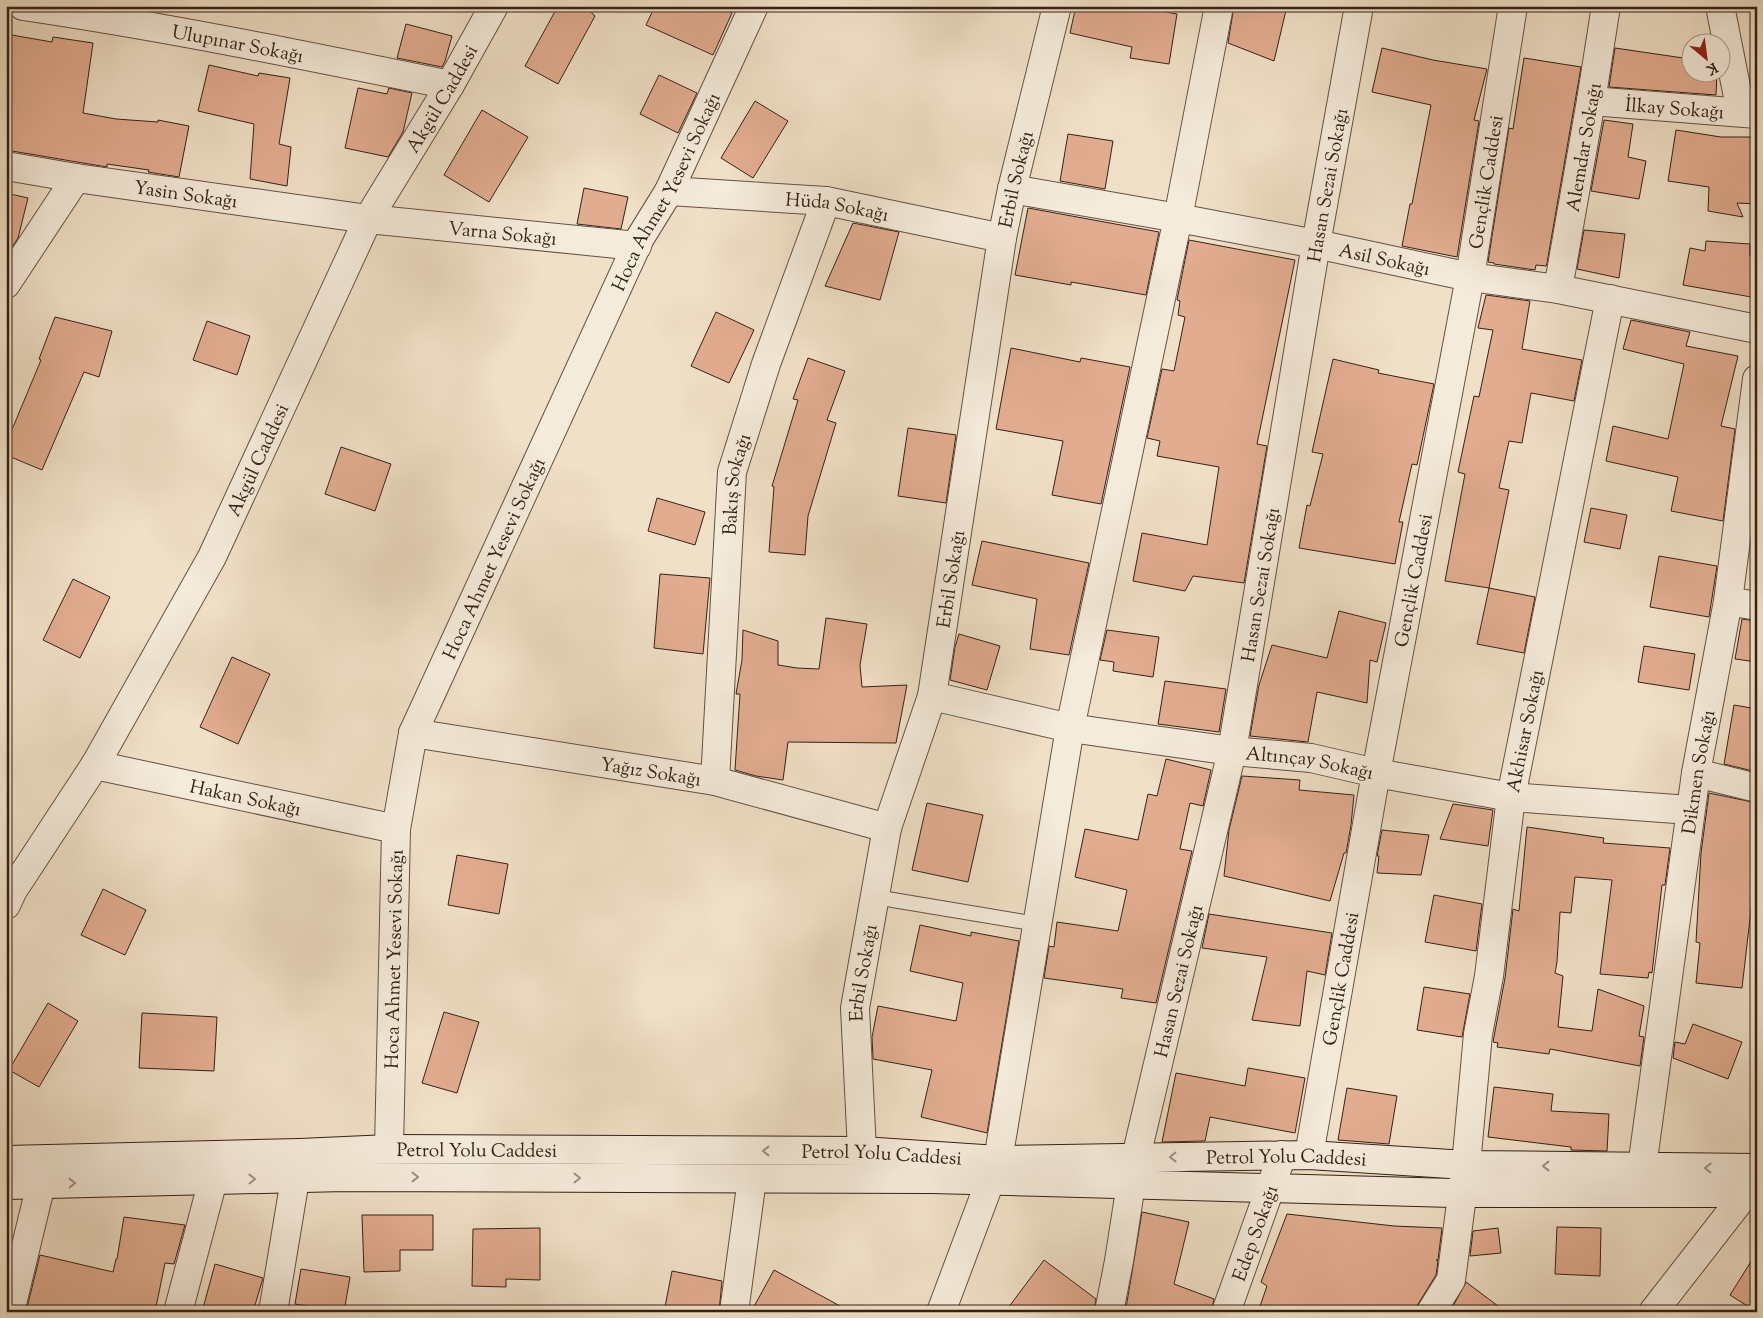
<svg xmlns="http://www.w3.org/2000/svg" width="1763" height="1318" viewBox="0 0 1763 1318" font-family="'Sorts Mill Goudy',serif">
<rect width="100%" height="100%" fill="#f0e0c7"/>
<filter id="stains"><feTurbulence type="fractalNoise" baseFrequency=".004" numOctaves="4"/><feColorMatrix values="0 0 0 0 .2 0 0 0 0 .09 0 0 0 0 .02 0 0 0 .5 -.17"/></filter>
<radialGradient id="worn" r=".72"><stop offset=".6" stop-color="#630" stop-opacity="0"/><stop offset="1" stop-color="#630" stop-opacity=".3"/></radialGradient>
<path fill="#e2ac90" stroke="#352117" d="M558 6H584L595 16 558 84 525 66Z
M655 6H717L732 13 713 55 646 25Z
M1076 6H1129L1177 14 1169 64 1130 58 1132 47 1070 33Z
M1234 6H1287L1274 61 1228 43Z
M406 24 452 36 445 61 442 67 397 58Z
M6 34 52 42 53 37 93 43 83 113 116 119 158 122V120L189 126 179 177 148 172 149 170 107 164V167L6 150Z
M1382 48 1433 60 1487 69 1474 120 1479 121 1457 257 1402 246 1410 204H1412L1431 105 1372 92Z
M1615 48 1690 59V72H1717L1716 95 1609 87Z
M1524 58 1581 67 1547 263 1546 266 1536 265 1535 270 1494 264V263L1488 262 1509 128 1513 129Z
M209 65 258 76 259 73 290 78 279 144 291 147 287 186 250 179 254 124 198 111Z
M659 75 697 93 678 133 640 114Z
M358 88 387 94 389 88 412 93 403 132 388 157 345 148Z
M755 101 788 121 753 178 721 158Z
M482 110 528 137 489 202 444 175Z
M1604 120 1633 124 1628 157 1646 161 1639 199 1591 191Z
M1676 130 1721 137H1753L1752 169 1757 171V204L1737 203 1743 217 1708 211 1709 187 1668 181Z
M1068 134 1113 141 1105 189 1060 181Z
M584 188 628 197 621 229 577 224Z
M6 193 28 198 18 238 7 254Z
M1028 208 1159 232 1146 295 1071 282V285L1015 275Z
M853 223 899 232 880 300 825 286Z
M1584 230 1625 234 1619 278 1577 269Z
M1189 240 1295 260 1257 444 1267 446 1244 583 1193 576 1185 591 1133 581 1142 533 1207 545 1219 467 1157 456 1160 441 1147 438 1162 369 1174 371 1185 317 1178 315 1180 301 1177 300Z
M1706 241 1750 244V256L1757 257V298L1683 285 1690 248 1705 251Z
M1486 295 1530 301 1522 349 1582 360 1574 401 1531 393 1522 443 1509 441 1499 488 1509 490 1489 588 1445 581 1465 474 1458 472 1474 396 1479 397 1493 330 1478 328Z
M716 312 754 330 729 383 691 366Z
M55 317 112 331 99 377 84 372 42 470 6 455V444L41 360 39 359Z
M1631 320 1690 332 1686 346 1738 356 1721 426 1735 429 1723 521 1671 511 1678 477 1606 461 1613 426 1668 439 1684 364 1623 349Z
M207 321 250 336 237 375 193 360Z
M1011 348 1080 362 1081 358 1130 367 1101 504 1052 495 1063 441 996 429Z
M808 358 845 371 827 420 836 423 808 516 805 555 769 552 774 487 772 486 798 400 793 399Z
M1333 359 1379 370 1378 373 1434 384 1417 465 1412 464 1399 522H1403L1395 564 1299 548 1307 505 1310 506 1323 454 1312 452Z
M908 428 956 435 946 503 898 496Z
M341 447 391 464 375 511 325 494Z
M657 498 705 512 695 545 648 531Z
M1591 508 1627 515 1620 549 1584 542Z
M982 541 1089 563 1069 655 1030 649 1037 599 972 585Z
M1659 556 1717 566 1709 617 1650 607Z
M660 574 710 578 703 654 654 648Z
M73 579 110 597 80 658 43 640Z
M1489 588 1535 597 1524 653 1477 644Z
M1339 611 1386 623 1377 662 1370 660 1367 703 1317 692 1308 742 1250 736 1259 685 1272 645 1327 658Z
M826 618 867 624 860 665 862 687 907 685 896 743 788 742 783 780 756 776 735 770 740 694H736L742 660 743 630 778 641V665L797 668 819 669Z
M1742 619 1757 621V662L1735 659Z
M1107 630 1159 637 1153 677 1113 671 1114 662 1100 660Z
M959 634 1000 646 987 690 950 680 955 647Z
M1644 646 1695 654 1689 690 1638 682Z
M232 657 270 674 238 744 200 727Z
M1165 681 1226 689 1219 732 1158 724Z
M1734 705 1757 709V772L1724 764Z
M1166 759 1211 770 1203 806 1190 803 1180 849 1192 851 1156 1003 1121 998 1123 989 1044 978 1049 946 1054 947 1057 922 1118 931 1127 890 1075 877 1085 829 1138 840 1148 794 1157 796Z
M1242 776 1300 780 1299 790 1354 795 1351 825 1346 853H1344L1330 901 1224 876 1229 830Z
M1709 793 1757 803V858L1742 988 1696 983 1700 943 1696 942 1701 853Z
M927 803 983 815 968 882 912 870Z
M1453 804 1493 810 1488 846 1440 839Z
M1527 827 1604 838 1603 843 1670 848 1665 885H1662L1652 973 1649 972 1648 978 1600 974 1612 880 1575 877 1571 913 1560 912 1557 962 1555 973 1563 976 1558 1027 1592 1031 1598 989 1644 1006 1639 1036 1644 1037 1640 1066 1550 1049 1549 1054 1497 1047 1498 1043 1493 1042 1505 978 1513 909 1519 911Z
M1382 830 1429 835 1421 875 1377 873 1379 856H1377Z
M457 855 508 864 499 914 448 905Z
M103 889 146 910 125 955 81 935Z
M1434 895 1482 904 1476 951 1425 942Z
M1209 914 1332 933 1325 975 1307 971 1300 1026 1252 1020 1267 957 1202 948Z
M920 925 971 936V932L1019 941 987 1133 921 1117 932 1070 873 1059 872 1037 878 1006 956 1021 963 983 910 971Z
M1424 987 1470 994 1462 1037 1417 1030Z
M48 1003 78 1021 39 1087 9 1070Z
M444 1012 479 1022 457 1093 422 1083Z
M142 1013 217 1017 214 1071 139 1068Z
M1693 1024 1742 1042 1728 1079 1673 1058 1675 1042 1685 1044Z
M1248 1068 1305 1078 1295 1133 1210 1117 1205 1141 1162 1142 1176 1073 1245 1086Z
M1494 1087 1553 1094 1551 1111 1609 1114 1607 1151 1571 1150V1147L1488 1137Z
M1347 1088 1397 1096 1389 1144 1338 1140Z
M1142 1212 1189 1222 1174 1284 1214 1299 1211 1312H1171L1157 1306 1155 1312H1140L1126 1308Z
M1287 1214 1394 1226 1442 1228 1438 1260H1436L1438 1261 1436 1275 1418 1304 1415 1312H1258L1267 1286 1261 1282Z
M362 1215H433V1250H400V1271L364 1272Z
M124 1217 185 1225 174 1264 165 1263 155 1312H26L40 1255 113 1272 116 1259H117Z
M1557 1227 1601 1228 1600 1276 1555 1274Z
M540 1228V1280L506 1279V1287L472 1286 473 1229Z
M1498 1228 1501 1253 1470 1256 1473 1231Z
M1757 1252V1312L1730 1295Z
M1044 1260 1096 1299 1094 1312H1005Z
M215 1264 263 1278 253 1312H202Z
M301 1269 350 1277 344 1312 295 1304Z
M774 1270 851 1312H751Z
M672 1271 722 1281 719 1312H664Z
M1466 1282 1506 1312H1450Z"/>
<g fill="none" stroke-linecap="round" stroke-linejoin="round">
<g stroke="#645143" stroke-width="16">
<path id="service" d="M875 897 1037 924"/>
</g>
<g stroke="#645143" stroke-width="30">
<g id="minor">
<path id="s1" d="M23 6C166 27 308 56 450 85"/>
<path d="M1720 6 1741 112"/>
<path id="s2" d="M1591 101 1757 114"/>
<path id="s3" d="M6 166 76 178 368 219 637 246"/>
<path id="s4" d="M1012 189 1178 218 1316 244 1470 277 1558 289 1757 329"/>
<path id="s5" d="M669 191 826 201 1002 238"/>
<path d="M6 284 76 178"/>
<path id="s6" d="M1558 289 1591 101 1606 6"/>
<path d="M1728 601 1757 606"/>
<path id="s7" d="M932 696 1070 728 1232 751 1311 758 1376 773 1511 797 1690 810"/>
<path id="s8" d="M413 733 715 781 887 828"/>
<path id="s9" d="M95 765 396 829"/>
<path d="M1696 773 1757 788"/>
<path id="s10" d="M715 781 732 472 766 364 826 201"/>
<path id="s11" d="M389 1149 396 829 413 733 640 238 669 191 754 6"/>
<path id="s12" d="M862 1151 855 1008 887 828 932 696 1002 238 1012 189 1057 6"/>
<path id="s13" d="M1309 1155 1376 773 1470 277 1513 6"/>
<path id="s14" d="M1136 1157 1232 751 1316 244 1359 6"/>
<path id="s15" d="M1642 1167 1696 773 1728 601 1757 379"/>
<path d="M10 1312 41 1184"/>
<path d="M178 1312 213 1180"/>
<path d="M273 1312 299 1155"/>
<path d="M734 1312 752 1179"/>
<path d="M941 1312 998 1160 1070 728 1178 218 1219 6"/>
<path d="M1109 1312 1119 1261 1131 1184"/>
<path id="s16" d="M1226 1312 1282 1155"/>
<path id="s17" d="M1431 1312 1451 1280 1466 1165 1478 1034 1489 976 1511 797 1610 299"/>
<path d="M1653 1312 1745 1194 1741 1172"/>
</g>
</g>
<g stroke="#645143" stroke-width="30">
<g id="tertiary">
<path id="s18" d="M6 905 13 890 95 765 212 557 368 219 450 85 494 6"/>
</g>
</g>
<g stroke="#352117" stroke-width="30">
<g id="secondary">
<path id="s19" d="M6 1160 300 1153 389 1149 862 1151 998 1160 1309 1155 1466 1165 1757 1168"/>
<path d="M6 1185 344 1177 932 1179 1453 1193H1757"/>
</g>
</g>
<use href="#service" stroke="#f5ebdb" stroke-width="14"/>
<use href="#minor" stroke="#f5ebdb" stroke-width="28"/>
<use href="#tertiary" stroke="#f5ebdb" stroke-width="28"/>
<use href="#secondary" stroke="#f5ebdb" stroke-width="28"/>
</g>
<defs><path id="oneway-chevron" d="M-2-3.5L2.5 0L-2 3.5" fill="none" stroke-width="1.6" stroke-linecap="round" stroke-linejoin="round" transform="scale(1.25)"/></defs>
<g stroke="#9f9083">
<use href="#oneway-chevron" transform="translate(766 1151) rotate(-180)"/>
<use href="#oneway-chevron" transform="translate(1173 1157) rotate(179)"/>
<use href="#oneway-chevron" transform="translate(1546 1166) rotate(-180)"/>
<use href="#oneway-chevron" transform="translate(1708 1168) rotate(-179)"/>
<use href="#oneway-chevron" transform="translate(415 1177)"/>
<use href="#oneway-chevron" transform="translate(577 1178)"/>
<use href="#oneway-chevron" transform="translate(252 1179) rotate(-1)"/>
<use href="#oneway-chevron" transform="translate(72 1183) rotate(-1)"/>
</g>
<g text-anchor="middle" stroke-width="5" stroke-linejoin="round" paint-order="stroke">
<g font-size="19" fill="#352117" stroke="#f5ebdb">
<text dy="7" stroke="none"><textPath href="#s1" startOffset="218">Ulupınar Sokağı</textPath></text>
<text dy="7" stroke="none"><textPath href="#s18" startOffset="918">Akgül Caddesi</textPath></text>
<text dy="7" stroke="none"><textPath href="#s2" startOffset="84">İlkay Sokağı</textPath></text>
<text dy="7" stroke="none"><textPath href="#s6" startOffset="144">Alemdar Sokağı</textPath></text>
<text dy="7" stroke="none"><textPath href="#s12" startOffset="989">Erbil Sokağı</textPath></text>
<text dy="7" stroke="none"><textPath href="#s13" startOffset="989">Gençlik Caddesi</textPath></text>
<text dy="7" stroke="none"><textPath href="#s14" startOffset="991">Hasan Sezai Sokağı</textPath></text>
<text dy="7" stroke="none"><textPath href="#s11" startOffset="1015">Hoca Ahmet Yesevi Sokağı</textPath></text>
<text dy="7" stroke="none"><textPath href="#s3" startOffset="182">Yasin Sokağı</textPath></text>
<text dy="7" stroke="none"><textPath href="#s5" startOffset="169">Hüda Sokağı</textPath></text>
<text dy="7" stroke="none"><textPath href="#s3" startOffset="501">Varna Sokağı</textPath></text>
<text dy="7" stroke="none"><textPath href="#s4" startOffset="379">Asil Sokağı</textPath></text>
<text dy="7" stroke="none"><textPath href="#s18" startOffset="512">Akgül Caddesi</textPath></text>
<text dy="7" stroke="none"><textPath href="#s10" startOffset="298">Bakış Sokağı</textPath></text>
<text dy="7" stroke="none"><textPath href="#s11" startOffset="610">Hoca Ahmet Yesevi Sokağı</textPath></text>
<text dy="7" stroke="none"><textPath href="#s12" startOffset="584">Erbil Sokağı</textPath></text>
<text dy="7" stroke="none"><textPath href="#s13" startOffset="584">Gençlik Caddesi</textPath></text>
<text dy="7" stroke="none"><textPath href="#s14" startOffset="586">Hasan Sezai Sokağı</textPath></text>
<text dy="7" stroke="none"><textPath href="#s17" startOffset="592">Akhisar Sokağı</textPath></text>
<text dy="7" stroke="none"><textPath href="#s7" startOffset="384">Altınçay Sokağı</textPath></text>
<text dy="7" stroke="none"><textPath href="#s8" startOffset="241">Yağız Sokağı</textPath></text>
<text dy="7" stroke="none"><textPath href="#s15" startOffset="399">Dikmen Sokağı</textPath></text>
<text dy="7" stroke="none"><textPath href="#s9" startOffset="154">Hakan Sokağı</textPath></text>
<text dy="7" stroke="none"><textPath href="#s11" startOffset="190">Hoca Ahmet Yesevi Sokağı</textPath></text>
<text dy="7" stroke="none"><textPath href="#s12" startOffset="179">Erbil Sokağı</textPath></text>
<text dy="7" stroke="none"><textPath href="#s13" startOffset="179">Gençlik Caddesi</textPath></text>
<text dy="7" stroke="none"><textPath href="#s14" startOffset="181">Hasan Sezai Sokağı</textPath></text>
<text dy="7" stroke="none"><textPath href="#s19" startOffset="471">Petrol Yolu Caddesi</textPath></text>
<text dy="7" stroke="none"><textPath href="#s19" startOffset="876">Petrol Yolu Caddesi</textPath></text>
<text dy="7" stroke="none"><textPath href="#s19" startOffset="1281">Petrol Yolu Caddesi</textPath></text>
<text dy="7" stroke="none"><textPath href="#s16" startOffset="84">Edep Sokağı</textPath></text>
</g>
</g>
<rect width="1763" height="1318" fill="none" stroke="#f0e0c7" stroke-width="25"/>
<rect x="8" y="8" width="1748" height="1303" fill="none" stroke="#352117" stroke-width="2.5"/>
<rect x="12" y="12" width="1738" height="1293" fill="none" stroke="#352117"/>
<g transform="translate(1706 58) rotate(151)"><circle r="24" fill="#f5ebdb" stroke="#a89a8d"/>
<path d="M0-4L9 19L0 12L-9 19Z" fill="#8f2418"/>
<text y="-8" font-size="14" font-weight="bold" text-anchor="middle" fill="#352117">K</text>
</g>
<rect width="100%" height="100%" filter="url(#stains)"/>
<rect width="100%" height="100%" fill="url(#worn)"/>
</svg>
